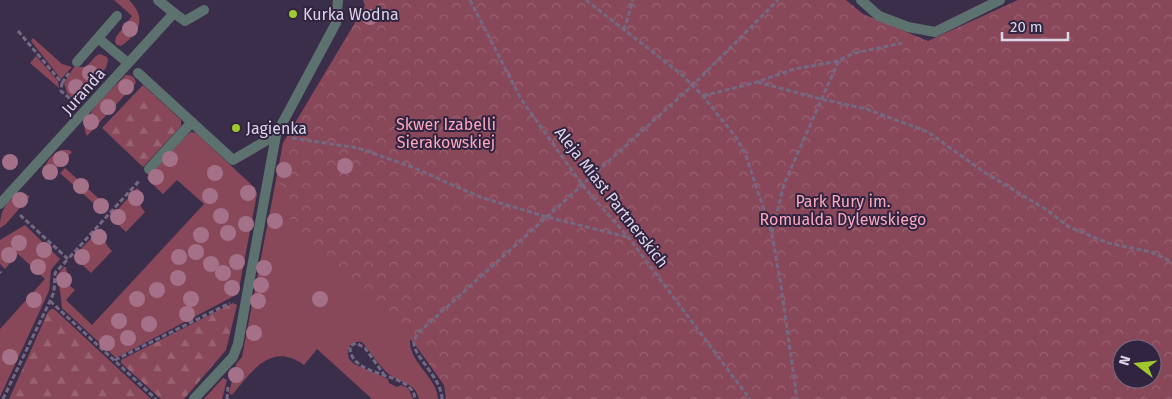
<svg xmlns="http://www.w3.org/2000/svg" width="1172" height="399" viewBox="0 0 1172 399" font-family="'Fira Sans',sans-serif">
<defs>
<pattern id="forest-firs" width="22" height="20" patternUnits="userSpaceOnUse" patternTransform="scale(1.25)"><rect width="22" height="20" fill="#884859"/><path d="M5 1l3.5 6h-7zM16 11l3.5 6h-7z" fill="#986271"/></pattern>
<pattern id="park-crowns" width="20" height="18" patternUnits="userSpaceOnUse" patternTransform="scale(1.25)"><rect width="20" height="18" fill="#884859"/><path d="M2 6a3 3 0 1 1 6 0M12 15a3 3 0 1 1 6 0" fill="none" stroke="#986271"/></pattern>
</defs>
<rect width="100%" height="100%" fill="#3b2e4b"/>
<path fill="#884859" d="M114 0H129C147 18 140 33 121 46L117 45 115 42 116 37 132 16Z
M365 6 411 335C404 360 437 375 438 399H419C415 382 402 384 390 375 381 369 370 351 362 342 350 340 346 349 349 359L354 364 388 379 389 383 397 387 401 385 408 388 413 399H372L317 349 304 365C271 341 251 372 232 395L229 393 236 364 242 357 283 143Z
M33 38 62 64 72 67 61 79 31 41Z
M100 54 107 57 108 60 106 68 75 100 67 93 64 83 74 67H86L96 56Z
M36 56 58 81 59 88 30 63Z
M126 75C132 75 135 77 136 83L87 136C85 132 84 129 85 125 88 110 115 86 126 75Z
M191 132 196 133 255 188 257 194 238 294 116 358 62 308 58 274 64 267H66L69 285 75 290 66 300 92 325 204 204 177 180 163 194 148 180 147 177 187 135Z
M61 150H69L72 152 45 180C42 166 48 157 61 150Z
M65 168 107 206 102 211 60 173Z
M137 188 140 191 141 207 145 212 126 232 112 219V216Z
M20 194 30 196 6 224 0 228C0 212 5 201 20 194Z
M25 225 60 259 51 270 49 291 0 397V329L45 279 18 254 5 269 0 264V240Z
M101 228C107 236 102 242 112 251L91 273 75 258V255Z
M223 378 227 380 222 399H204Z"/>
<path fill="url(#forest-firs)" d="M143 85 181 120V126L143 167 102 128Z
M233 303 237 305 226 350 184 399H161L121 363V360Z
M51 309H54L151 399H9L48 312Z"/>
<path fill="url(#park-crowns)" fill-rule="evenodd" d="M363 0H846L863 14 928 41 1018 0H1172V399H446L444 385 419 350 397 323 339 272 288 217 279 182 287 143 365 6ZM1122 349H1152V379H1122Z"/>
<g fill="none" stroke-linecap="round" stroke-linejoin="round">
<path stroke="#746882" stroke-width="3" stroke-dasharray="5 2.5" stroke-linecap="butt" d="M470 0 521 99 583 186 629 238 750 399
M586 0 681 74 703 96 735 136 745 153 772 234 781 286 797 399
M624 30 633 0
M18 31 62 83 61 91 73 101
M757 82 821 99 867 109 928 132 984 172 1047 210 1069 227 1108 243 1151 252 1172 262
M62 83 69 73
M703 96 757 82 794 69 834 62 855 53 902 43
M292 138 358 148 412 167 480 197 547 217 627 237
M20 215 68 259 139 181
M772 233 784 184 839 60
M0 272 1 273
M50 301 156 399
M115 360 230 303
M385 376 365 348 356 343 350 346C349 380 413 370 415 399
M3 399 50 301 54 292 55 273 68 259
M227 399 228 387
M442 399C442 378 412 355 414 342 414 341 417 335 417 334L692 86 778 0"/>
<path stroke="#5d716e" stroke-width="10" d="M174 13 185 21 204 10
M98 38 117 16
M77 62 98 38 128 63"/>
<path stroke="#5d716e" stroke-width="10" d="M138 73 233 160 276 135
M149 169 192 122
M194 399 233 357 238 344 276 135 336 23 338 0"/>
<path stroke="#5d716e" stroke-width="10" d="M861 0 879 16 908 27 935 32 1000 0
M0 204 174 13 158 0"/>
</g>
<g fill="#a57189">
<circle cx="370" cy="17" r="8"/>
<circle cx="130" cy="29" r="8"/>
<circle cx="90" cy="73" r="8"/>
<circle cx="76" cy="87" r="8"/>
<circle cx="126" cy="87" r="8"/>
<circle cx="108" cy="107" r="8"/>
<circle cx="91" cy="122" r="8"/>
<circle cx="61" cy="159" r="8"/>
<circle cx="170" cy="159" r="8"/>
<circle cx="10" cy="162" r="8"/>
<circle cx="345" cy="166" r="8"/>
<circle cx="284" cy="170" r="8"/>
<circle cx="50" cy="172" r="8"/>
<circle cx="215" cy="173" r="8"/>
<circle cx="156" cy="177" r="8"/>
<circle cx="81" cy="186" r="8"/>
<circle cx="248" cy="193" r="8"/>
<circle cx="210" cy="196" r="8"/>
<circle cx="136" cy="198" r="8"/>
<circle cx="20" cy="200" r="8"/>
<circle cx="101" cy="206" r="8"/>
<circle cx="221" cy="216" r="8"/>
<circle cx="118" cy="217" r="8"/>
<circle cx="275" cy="221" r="8"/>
<circle cx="246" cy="224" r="8"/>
<circle cx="228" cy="233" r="8"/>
<circle cx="201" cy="235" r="8"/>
<circle cx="99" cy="237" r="8"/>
<circle cx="19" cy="243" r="8"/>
<circle cx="44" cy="250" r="8"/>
<circle cx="196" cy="252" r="8"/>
<circle cx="9" cy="255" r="8"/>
<circle cx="82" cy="257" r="8"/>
<circle cx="179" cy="257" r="8"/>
<circle cx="237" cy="262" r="8"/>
<circle cx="211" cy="264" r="8"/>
<circle cx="38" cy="267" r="8"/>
<circle cx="264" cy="268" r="8"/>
<circle cx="223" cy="273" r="8"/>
<circle cx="178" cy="278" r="8"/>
<circle cx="64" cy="280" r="8"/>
<circle cx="261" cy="285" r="8"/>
<circle cx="232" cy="288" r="8"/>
<circle cx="157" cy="290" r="8"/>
<circle cx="137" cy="299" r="8"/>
<circle cx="191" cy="299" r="8"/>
<circle cx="320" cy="299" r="8"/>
<circle cx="34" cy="300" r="8"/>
<circle cx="258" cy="301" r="8"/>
<circle cx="187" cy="314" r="8"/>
<circle cx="119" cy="321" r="8"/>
<circle cx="149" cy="324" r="8"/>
<circle cx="254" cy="333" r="8"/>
<circle cx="128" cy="338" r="8"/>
<circle cx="107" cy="343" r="8"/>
<circle cx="10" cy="357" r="8"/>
<circle cx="236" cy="375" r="8"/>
</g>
<g fill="#a0c92b" stroke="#312440" stroke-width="2">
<circle cx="293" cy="14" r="5"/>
<circle cx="236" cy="128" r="5"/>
</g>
<g text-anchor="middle" stroke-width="4" stroke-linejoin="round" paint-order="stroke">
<g font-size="16" fill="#ddd5e8" stroke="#312440" text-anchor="start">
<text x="303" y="20">Kurka Wodna</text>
<text x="246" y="134">Jagienka</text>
</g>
<g font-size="16" fill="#ddd5e8" stroke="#312440">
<text transform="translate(83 91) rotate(-48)" y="6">Juranda</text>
<text transform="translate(612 197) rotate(52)" y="6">Aleja Miast Partnerskich</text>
</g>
<g font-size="16" fill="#fca8bc" stroke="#312440">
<text x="446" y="130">Skwer Izabelli<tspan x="446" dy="18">Sierakowskiej</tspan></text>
<text x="843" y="207">Park Rury im.<tspan x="843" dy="18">Romualda Dylewskiego</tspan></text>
</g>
</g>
<g transform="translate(1137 364) rotate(286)"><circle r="24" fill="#312440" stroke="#766b83"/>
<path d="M0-4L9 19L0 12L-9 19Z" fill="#a0c92b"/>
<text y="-8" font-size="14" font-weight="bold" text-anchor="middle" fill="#ddd5e8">N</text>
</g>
<path d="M1002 32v8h66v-8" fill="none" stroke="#ddd5e8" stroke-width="2.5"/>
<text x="1010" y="32" font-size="15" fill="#ddd5e8" stroke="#312440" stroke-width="4" paint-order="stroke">20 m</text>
</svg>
